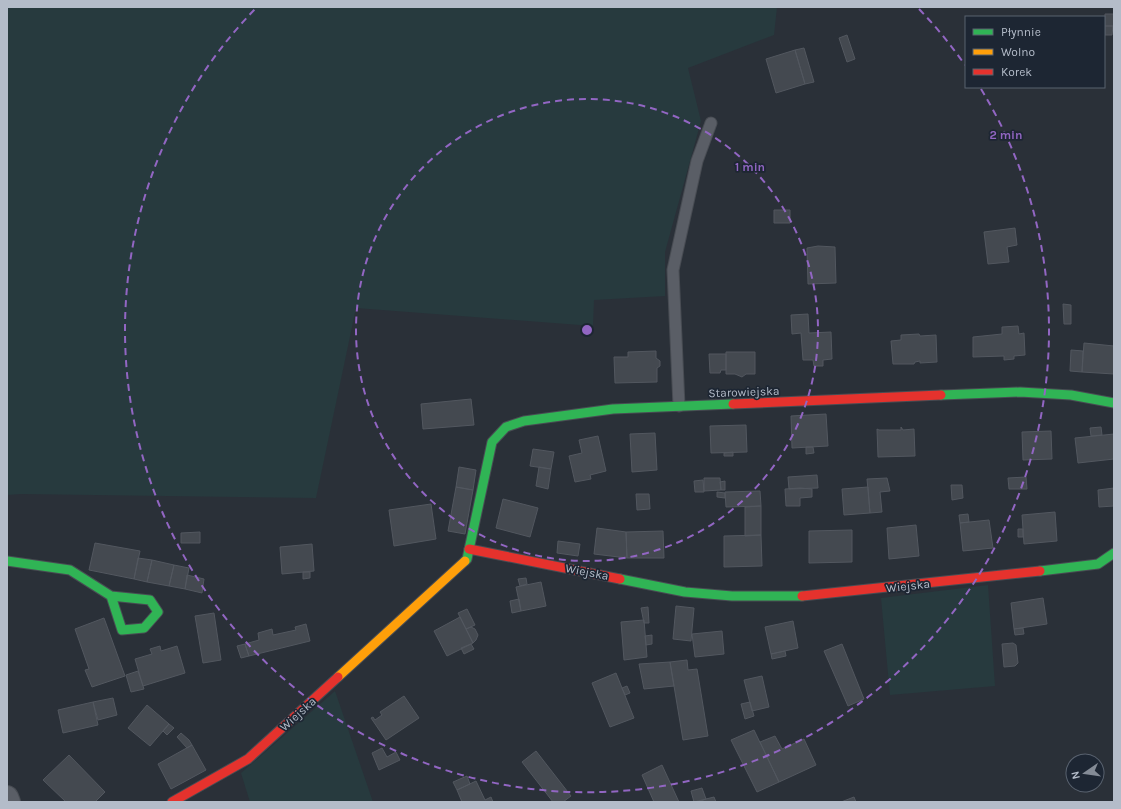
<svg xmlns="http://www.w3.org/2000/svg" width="1121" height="809" viewBox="0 0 1121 809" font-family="Karla,sans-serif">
<rect width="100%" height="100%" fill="#2a3038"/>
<path fill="#273a3e" d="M7 7H777L774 35 688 68 701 121 665 252V296L594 300 593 326 356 308 316 498 21 494 7 495Z
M988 585 995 686 890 695 881 598Z
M335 691 373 802H250L241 773Z"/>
<path fill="#444950" stroke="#52575f" d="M1105 14H1114V35L1113 26H1105Z
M1105 26H1113L1112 35H1105Z
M847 35 855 59 847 62 839 38Z
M804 48 814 82 805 84 795 50Z
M795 50 805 84 776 93 766 59Z
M774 210H790V223H774Z
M1015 228 1017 245 1007 247 1009 262 988 264 984 232Z
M818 246 835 247 836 283 808 284 807 248Z
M1063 304 1071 305V324H1064Z
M808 314 809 333 831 332 832 359 823 360V366H814L813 360H803L801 333 792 334 791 315Z
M1018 326 1019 334 1024 333 1025 355 1014 356V359L1004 360V356L973 357V337L1002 334V327Z
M919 334 920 336 936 335 937 362 920 363V361L915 362 914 364H893L891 341 901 340V335Z
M1084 343 1114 346V374L1082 372Z
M1071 350 1083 351 1082 372 1070 371Z
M656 351V358L660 361V366L657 368V382L615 383 614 357H628V352Z
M726 352H755V374H746L742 377 735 374H726Z
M709 354H726V370H721L720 373H710Z
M471 399 474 425 423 429 421 404Z
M826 414 828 446 792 448 791 416Z
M746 425 747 452 711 453 710 426Z
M901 427 903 430 914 429 915 456 878 457 877 429 879 430H901Z
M1101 427 1102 435 1091 436 1090 428Z
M1051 431 1052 459 1023 460 1022 432Z
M655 433 657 470 632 472 630 434Z
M1114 434V459L1078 463 1075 438Z
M598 436 606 471 590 475 591 479 575 482 569 456 582 453 579 440Z
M806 447H813L814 453 806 454Z
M533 449 554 452 551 469 530 466Z
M733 452V456H724V453Z
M459 467 476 470 473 490 456 487Z
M539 467 551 469 548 489 536 486Z
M817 475 818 488 789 489 788 477Z
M1026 477 1027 489H1009L1008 478Z
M704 478H720L721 490 704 491Z
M887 478 890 491 880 492 882 512 870 513 867 479Z
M703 480 704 492H695L694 481Z
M725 481V490H721L720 482Z
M951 485H962L963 498 952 500Z
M456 487 473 490 465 534 448 531Z
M868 487 870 513 844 515 842 489Z
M800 488 812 489V497L800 498V506H786L785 489Z
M1114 488V506L1099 507 1098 490Z
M760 491 761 506 726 507 725 492Z
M717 492 725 493V498L717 497Z
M636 494H649L650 509 637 510Z
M503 499 538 508 530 537 496 528Z
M431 504 436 539 394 546 389 510Z
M761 506V535L745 536V507Z
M1055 512 1057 541 1024 544 1022 515Z
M968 514 969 522 960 523 959 515Z
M989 520 993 548 963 551 960 523Z
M916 525 919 556 889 559 887 528Z
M597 528 626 532 627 558 594 554Z
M1018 529H1023V537H1018Z
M852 530V562L809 563V531Z
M663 531 664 558H627L626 532Z
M200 532V543H181V533Z
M761 535 762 566 724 567V536Z
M558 541 580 544 578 556 557 553Z
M95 543 140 551 134 579 89 570Z
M312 544 314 571 282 574 280 547Z
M138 558 152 560 147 582 134 579Z
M152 560 174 565 169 586 147 582Z
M174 565 189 568 185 589 169 586Z
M303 572H310V578L303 579Z
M187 575 204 579 202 593 185 589Z
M526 578 527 584 520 586 518 579Z
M541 582 546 606 521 611 516 587Z
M1043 598 1047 624 1014 629 1011 603Z
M519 599 521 611 512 613 510 601Z
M676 606 694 608 691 641 673 639Z
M648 607 649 623H644L641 608Z
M467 609 475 625 466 629 458 613Z
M214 613 221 660 203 663 195 616Z
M460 617 473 643 447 656 434 631Z
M104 618 125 676 92 687 85 670 89 669 75 629Z
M644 620 647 657 624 660 621 622Z
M793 621 798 648 771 654 765 627Z
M306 624 310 641 249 656 245 644 259 640 258 633 272 629 273 635 296 630 295 627Z
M471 627 475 629 478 635 476 640 473 643 466 629Z
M1023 628 1024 634 1015 635 1014 629Z
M722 631 724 654 695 657 692 634Z
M652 635V644L646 645 645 636Z
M1013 643 1016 645 1018 663 1015 666 1004 667 1002 644Z
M245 644 249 656 241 658 237 646Z
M471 644 474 649 464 654 461 648Z
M842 644 864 699 848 706 824 651Z
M160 646 161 651 177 646 185 673 143 686 135 659 152 654 150 649Z
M785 651 786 656 772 659 771 654Z
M687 660 688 670 697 669 708 736 683 740 670 662Z
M670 662 674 686 644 689 639 664Z
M138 671 144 689 131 692 126 675Z
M616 673 634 718 610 727 592 683Z
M762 676 769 707 752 711 744 680Z
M627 686 630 693 625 695 622 688Z
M404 696 419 718 386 740 371 718 373 717 375 720 382 715 380 712Z
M113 698 117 715 98 720 93 702Z
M93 702 98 725 63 733 58 710Z
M750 702 754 716 745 719 741 704Z
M147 705 169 724 150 746 128 728Z
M169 724 174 728 167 735 163 731Z
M754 730 779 782 757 792 731 740Z
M181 733 189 740 192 745 187 748 177 737Z
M775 736 782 749 804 739 816 765 779 782 760 742Z
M192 745 206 770 171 789 158 764Z
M382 748 387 757 396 752 400 760 379 770 372 753Z
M536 751 571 796 563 802H553L522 762Z
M69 755 105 792 95 802H66L43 780Z
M662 765 679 802H654L642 775Z
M467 776 470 784 457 790 453 782Z
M476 781 485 800 491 797 493 802H462L457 790Z
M702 788 706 799 694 802 691 791Z
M714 797 716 802H698L706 799Z
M854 797 856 802H841Z"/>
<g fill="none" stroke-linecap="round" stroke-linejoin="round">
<g stroke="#484c53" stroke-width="13">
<path id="lane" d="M679 406 673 270 697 161 711 123"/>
</g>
<g stroke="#484c53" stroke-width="24">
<path id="street" d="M7 797 9 802"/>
</g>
<g stroke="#484c53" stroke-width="11">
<path id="fast" d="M941 395 1020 392 1071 395 1114 403
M7 561 70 570 111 596 150 600 158 612 144 628 122 630 111 596
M465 561 467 559 492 442 506 427 524 421 613 409 733 404
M1040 571 1098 564 1114 553
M620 579 685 592 732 596H802"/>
</g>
<g stroke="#484c53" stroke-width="11">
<path id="slow" d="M338 677 465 561"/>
</g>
<g stroke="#484c53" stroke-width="11">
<path id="jam" d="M733 404 941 395
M469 549 620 579
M802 596 1040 571
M172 802 248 759 338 677"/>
</g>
<use href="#lane" stroke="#5a5e66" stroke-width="11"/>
<use href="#street" stroke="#5a5e66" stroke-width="22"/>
<use href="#fast" stroke="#30b455" stroke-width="9"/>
<use href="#slow" stroke="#ff9f0a" stroke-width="9"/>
<use href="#jam" stroke="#e5322d" stroke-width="9"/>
</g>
<g fill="none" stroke="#9266c3" stroke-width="2" stroke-dasharray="7 5">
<circle cx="587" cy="330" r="231"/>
<path d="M919 9A462 462 0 0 1 965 65M981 89A462 462 0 1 1 255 9"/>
</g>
<g text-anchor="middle" stroke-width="3.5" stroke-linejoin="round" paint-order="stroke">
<g font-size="12" fill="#b4bcc9" stroke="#1d2633">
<text transform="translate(744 392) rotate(-2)" y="4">Starowiejska</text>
<text transform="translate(587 572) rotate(11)" y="4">Wiejska</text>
<text transform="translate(908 586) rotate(-6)" y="4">Wiejska</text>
<text transform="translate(298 714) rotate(-42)" y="4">Wiejska</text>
</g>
</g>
<circle cx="587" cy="330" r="6" fill="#9266c3" stroke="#1d2633" stroke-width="2"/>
<g font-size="12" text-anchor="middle" font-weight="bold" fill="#9266c3" stroke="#1d2633" stroke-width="3.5" stroke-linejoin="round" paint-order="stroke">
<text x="1006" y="139">2 min</text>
<text x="750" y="171">1 min</text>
</g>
<rect width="1121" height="809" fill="none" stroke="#b4bcc9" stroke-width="16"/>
<rect x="965" y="16" width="140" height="72" fill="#1d2633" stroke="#59626f"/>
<rect x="973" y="29" width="20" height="6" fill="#30b455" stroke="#59626f"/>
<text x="1001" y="36" font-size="12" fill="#b4bcc9">Płynnie</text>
<rect x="973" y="49" width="20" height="6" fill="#ff9f0a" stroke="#59626f"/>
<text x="1001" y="56" font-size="12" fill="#b4bcc9">Wolno</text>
<rect x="973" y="69" width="20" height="6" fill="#e5322d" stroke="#59626f"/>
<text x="1001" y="76" font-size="12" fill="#b4bcc9">Korek</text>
<g transform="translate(1085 773) rotate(257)"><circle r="19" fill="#1d2633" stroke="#59626f"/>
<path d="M0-3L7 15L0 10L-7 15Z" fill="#848b96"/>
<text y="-6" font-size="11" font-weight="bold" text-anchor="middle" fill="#b4bcc9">N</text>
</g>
</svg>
